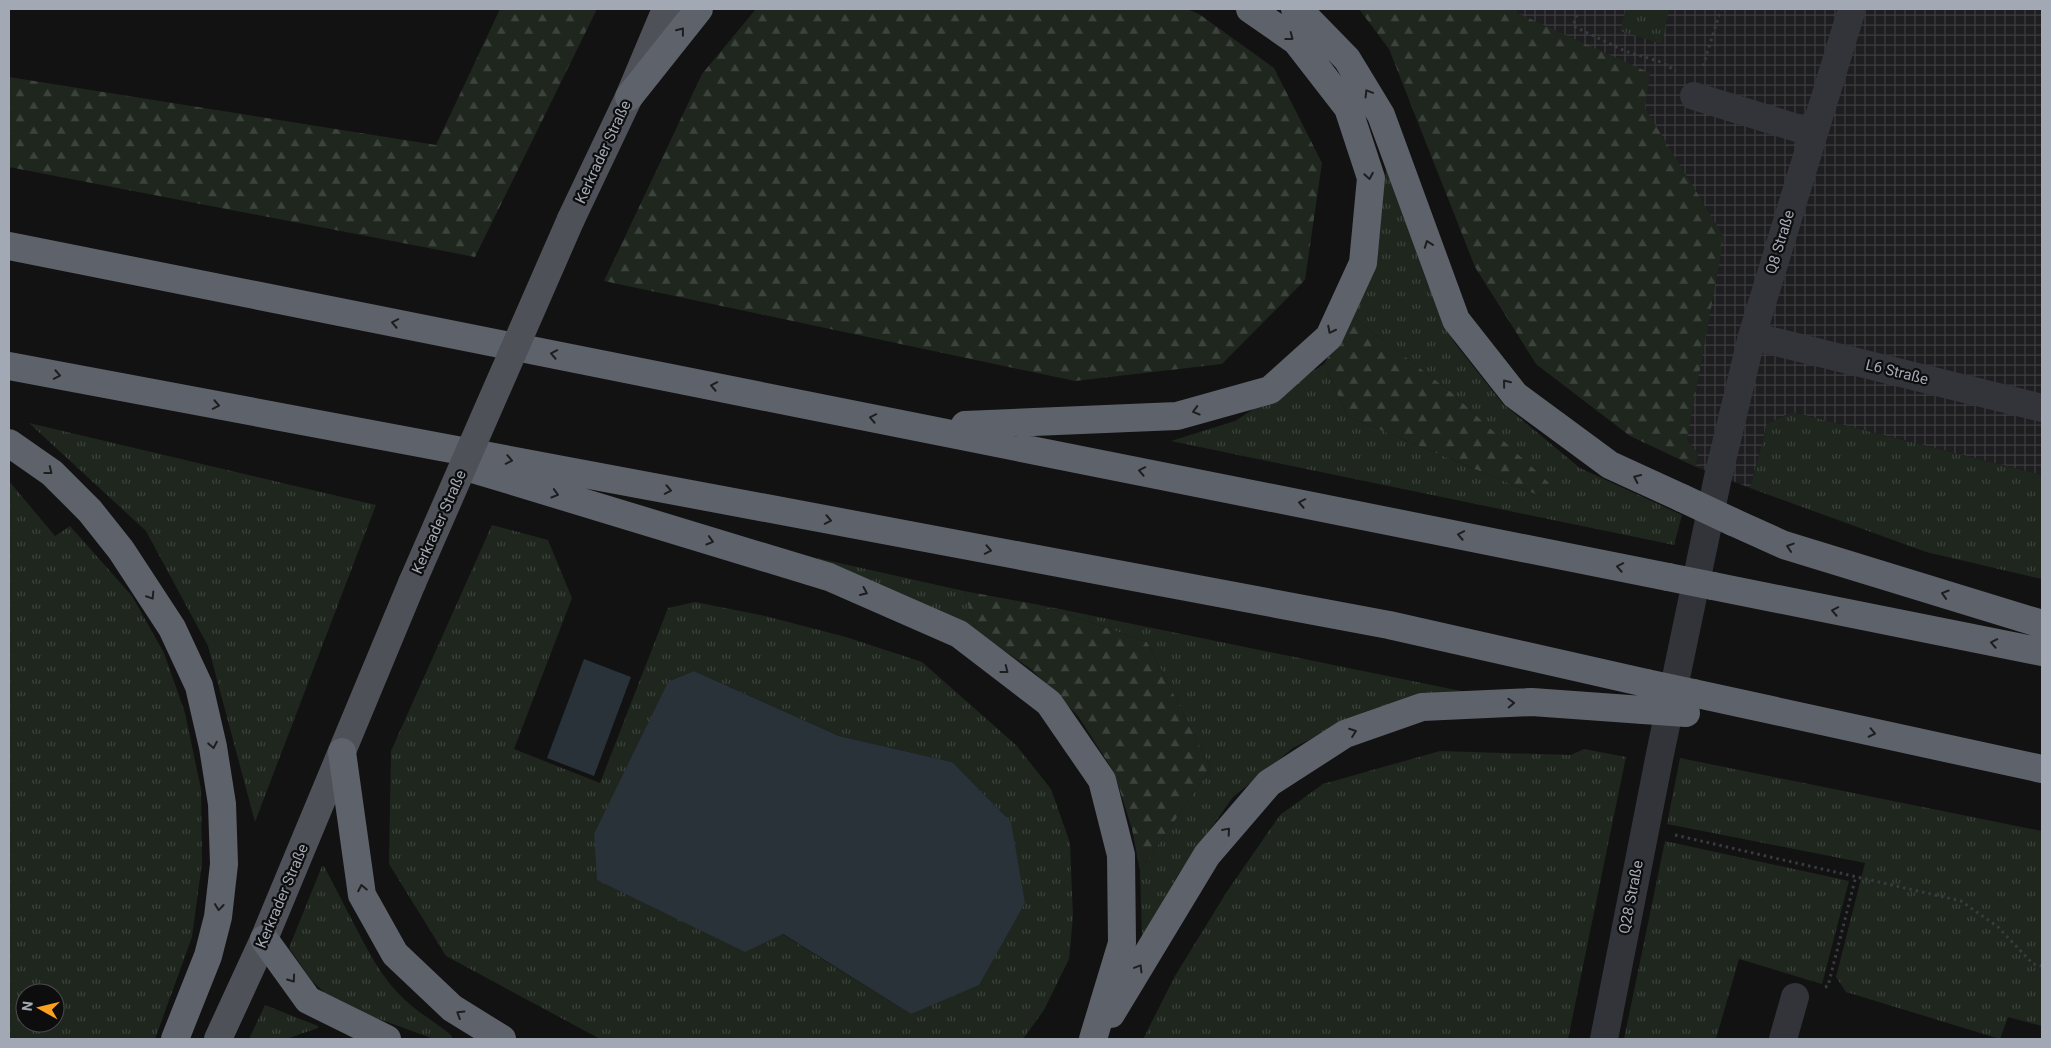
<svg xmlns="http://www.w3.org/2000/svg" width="2051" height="1048" viewBox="0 0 2051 1048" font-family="Roboto,sans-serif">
<defs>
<pattern id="industrial-grid" width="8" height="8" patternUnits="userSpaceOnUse" patternTransform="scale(1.25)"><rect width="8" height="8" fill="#1e1e20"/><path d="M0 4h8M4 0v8" fill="none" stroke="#3c3c3e"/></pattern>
<pattern id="grass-tufts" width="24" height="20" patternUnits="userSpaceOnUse" patternTransform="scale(1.25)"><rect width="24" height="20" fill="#1e261e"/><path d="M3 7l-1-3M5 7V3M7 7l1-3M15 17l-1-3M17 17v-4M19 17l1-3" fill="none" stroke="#3c433c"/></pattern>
<pattern id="forest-firs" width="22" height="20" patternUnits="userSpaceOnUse" patternTransform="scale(1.25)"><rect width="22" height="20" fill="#1e261e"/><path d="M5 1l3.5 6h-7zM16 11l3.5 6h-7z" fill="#3c433c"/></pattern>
</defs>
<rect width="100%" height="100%" fill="#121213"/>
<path fill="url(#industrial-grid)" d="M1516 9H2042V475L1792 412 1767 424 1750 488 1696 467 1698 454 1687 440 1514 15Z"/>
<path fill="url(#grass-tufts)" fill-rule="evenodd" d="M1626 9H1669L1662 44 1620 31Z
M1386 169 1428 285 1454 342 1503 404 1580 468 1682 515 1674 545 1171 441 1235 421 1324 364 1347 416 1540 496 1548 483 1452 393 1352 316 1375 265Z
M1792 412 2042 475V579L1926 552 1750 488 1767 424Z
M29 423 376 505 255 822 208 646 146 531Z
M9 481 55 536 70 526 132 596 164 653 185 713 201 789 202 863 192 937 155 1039H9ZM25 993H55V1023H25Z
M492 525 548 540 572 598 514 749 600 783 668 608 695 602 765 616 846 637 922 662 1016 745 1051 789 1070 843 1073 917 1069 959 1044 1010 1023 1039H600L446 956 389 864 391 751ZM694 671 839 736 952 762 911 1014 782 934Z
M817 558 964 591 976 631 833 570Z
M1040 605 1466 692 1337 726 1293 748 1233 797 1178 875 1142 939 1140 871 1211 768 1147 642Z
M1584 749 1626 757 1568 1039H1143L1175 976 1226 893 1280 815 1323 784 1440 751 1571 755Z
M1680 758 2042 831V1026L2008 1017 2000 1039 1846 992 1836 977 1865 863 1667 824Z
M1665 841 1849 881 1822 984 1739 959 1716 1039H1624Z
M322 866H324C334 885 344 905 354 924 368 951 381 977 403 998 418 1013 436 1022 452 1036V1039L431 1038 360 1012 327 995 312 981 289 948Z
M265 1005 318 1026V1028L286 1039H249Z"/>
<path fill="url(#forest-firs)" d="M500 9H597L475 257 9 167V77L436 145Z
M756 9H1187L1199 14 1274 68 1322 163 1305 280 1222 364 1075 381 604 281 702 74Z
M1359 9H1516L1515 12 1650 73 1645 108 1724 237 1687 440 1698 454 1696 467 1630 436 1536 364 1475 267 1389 49Z
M1352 316 1452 393 1549 483 1540 496 1347 416 1324 364Z
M964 591 1040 605 1147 642 1211 768 1140 871 1132 829 1114 772 1078 716 1032 670 976 631Z"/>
<path fill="#283238" d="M584 659 631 677 594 776 547 758Z
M694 671 839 736 952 762 1011 822 1025 903 979 985 911 1014 783 934 745 952 597 880 594 834 668 682Z"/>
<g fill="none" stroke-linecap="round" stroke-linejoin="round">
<path stroke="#383b40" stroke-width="3" stroke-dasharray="2.5 4" stroke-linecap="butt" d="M1577 15 1573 26 1625 51 1661 62 1676 71
M1703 66 1721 9
M1675 835 1961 901 1998 927 2033 964 2042 966
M1825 987 1828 986 1856 876"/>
<path stroke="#333439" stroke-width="28" d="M1694 96 1813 133
M1752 336 2042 408
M1604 1039 1660 754 1718 477 1752 336 1852 9
M1783 1039 1795 997"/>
<path stroke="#4e5158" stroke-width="28" d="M571 219 629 97 666 9
M218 1039 264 939 412 583"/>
<path stroke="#5e626a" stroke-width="28" d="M1295 9 1306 17 1347 59 1381 115 1456 320 1515 395 1610 465 1682 498
M629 97 699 9
M9 246 1668 577
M9 366 1389 625 1646 683
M965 425 1177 416 1270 390 1329 337 1363 263 1371 178 1348 108 1296 41 1250 9
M9 443 52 473 90 511 121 550 172 628 199 686 213 747 222 804 224 864 218 917 208 956 175 1039
M473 469 829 577 959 634 1049 703 1102 780 1121 855 1122 943 1093 1039
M1733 522 1784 545 2042 624
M1713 586 2042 652
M1693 693 2042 769
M342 752 362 895 395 954 452 1008 502 1039
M264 939 308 1000 387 1039
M1111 1014 1207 855 1269 783 1345 734 1422 707 1532 702 1643 710"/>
<path stroke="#4e5158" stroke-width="28" d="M412 583 571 219"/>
<path stroke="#5e626a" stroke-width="28" d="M1682 498 1733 522
M1668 577 1713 586
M1646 683 1693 693
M1643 710 1686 713"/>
</g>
<defs><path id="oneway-chevron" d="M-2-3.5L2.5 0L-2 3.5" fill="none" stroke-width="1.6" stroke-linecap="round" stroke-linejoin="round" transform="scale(1.25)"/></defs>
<g stroke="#1d1e20">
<use href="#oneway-chevron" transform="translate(681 31) rotate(-52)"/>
<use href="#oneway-chevron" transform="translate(1290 37) rotate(37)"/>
<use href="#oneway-chevron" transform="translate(1368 93) rotate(-121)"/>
<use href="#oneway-chevron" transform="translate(1369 176) rotate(80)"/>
<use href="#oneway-chevron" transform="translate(1428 244) rotate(-110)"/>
<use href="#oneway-chevron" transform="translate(395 323) rotate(-169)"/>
<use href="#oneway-chevron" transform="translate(1331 330) rotate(117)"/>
<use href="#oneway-chevron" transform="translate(554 354) rotate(-169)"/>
<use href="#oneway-chevron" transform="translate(57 375) rotate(11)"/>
<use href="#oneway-chevron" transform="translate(1506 383) rotate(-129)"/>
<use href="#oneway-chevron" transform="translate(714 386) rotate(-169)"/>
<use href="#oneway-chevron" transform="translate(216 405) rotate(11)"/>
<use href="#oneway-chevron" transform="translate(1196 411) rotate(164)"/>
<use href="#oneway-chevron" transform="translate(873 418) rotate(-169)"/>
<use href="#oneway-chevron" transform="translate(509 460) rotate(11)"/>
<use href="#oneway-chevron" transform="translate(49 471) rotate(38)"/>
<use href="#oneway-chevron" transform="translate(1142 471) rotate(-169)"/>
<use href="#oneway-chevron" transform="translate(1637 478) rotate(-155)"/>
<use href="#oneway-chevron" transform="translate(668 490) rotate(11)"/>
<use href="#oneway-chevron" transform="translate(555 494) rotate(17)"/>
<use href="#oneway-chevron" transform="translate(1302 503) rotate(-169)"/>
<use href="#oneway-chevron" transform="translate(828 520) rotate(11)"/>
<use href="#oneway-chevron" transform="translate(1461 535) rotate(-169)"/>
<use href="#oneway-chevron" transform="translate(710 541) rotate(17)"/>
<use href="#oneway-chevron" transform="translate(1790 547) rotate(-162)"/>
<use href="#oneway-chevron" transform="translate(988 550) rotate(11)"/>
<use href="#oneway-chevron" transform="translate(1620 567) rotate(-169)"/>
<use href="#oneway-chevron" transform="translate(864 592) rotate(24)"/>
<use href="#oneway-chevron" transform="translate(1945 594) rotate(-163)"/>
<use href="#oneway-chevron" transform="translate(151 596) rotate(57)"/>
<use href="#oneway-chevron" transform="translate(1835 611) rotate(-169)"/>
<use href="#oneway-chevron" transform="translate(1994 643) rotate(-169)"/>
<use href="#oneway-chevron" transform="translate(1005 670) rotate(38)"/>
<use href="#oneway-chevron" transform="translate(1511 703) rotate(-2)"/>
<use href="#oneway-chevron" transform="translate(1353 732) rotate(-20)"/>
<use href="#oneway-chevron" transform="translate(1872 733) rotate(12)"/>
<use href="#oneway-chevron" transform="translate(213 745) rotate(79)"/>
<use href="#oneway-chevron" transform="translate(1227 831) rotate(-49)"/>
<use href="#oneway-chevron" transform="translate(362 888) rotate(-101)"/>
<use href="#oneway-chevron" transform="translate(219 907) rotate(96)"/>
<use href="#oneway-chevron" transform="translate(1139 968) rotate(-59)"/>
<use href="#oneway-chevron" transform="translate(292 979) rotate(54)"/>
<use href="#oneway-chevron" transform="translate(460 1014) rotate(-148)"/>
</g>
<g text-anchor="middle" stroke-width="4.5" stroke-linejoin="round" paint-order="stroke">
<g font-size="15" fill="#a2a9b5" stroke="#0d0d0e">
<text transform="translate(603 152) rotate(-65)" y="5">Kerkrader Straße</text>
<text transform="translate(1780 242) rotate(-73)" y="5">Q8 Straße</text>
<text transform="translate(1897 372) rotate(14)" y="5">L6 Straße</text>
<text transform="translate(439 522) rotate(-66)" y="5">Kerkrader Straße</text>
<text transform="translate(282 896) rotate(-67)" y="5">Kerkrader Straße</text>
<text transform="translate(1631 897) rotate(-79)" y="5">Q28 Straße</text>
</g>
</g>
<rect width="2051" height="1048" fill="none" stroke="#a2a9b5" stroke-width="20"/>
<g transform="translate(40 1008) rotate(278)"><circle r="24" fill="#0d0d0e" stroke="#494b51"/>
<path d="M0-4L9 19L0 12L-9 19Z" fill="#fba122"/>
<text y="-8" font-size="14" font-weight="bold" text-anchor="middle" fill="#a2a9b5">N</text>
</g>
</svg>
